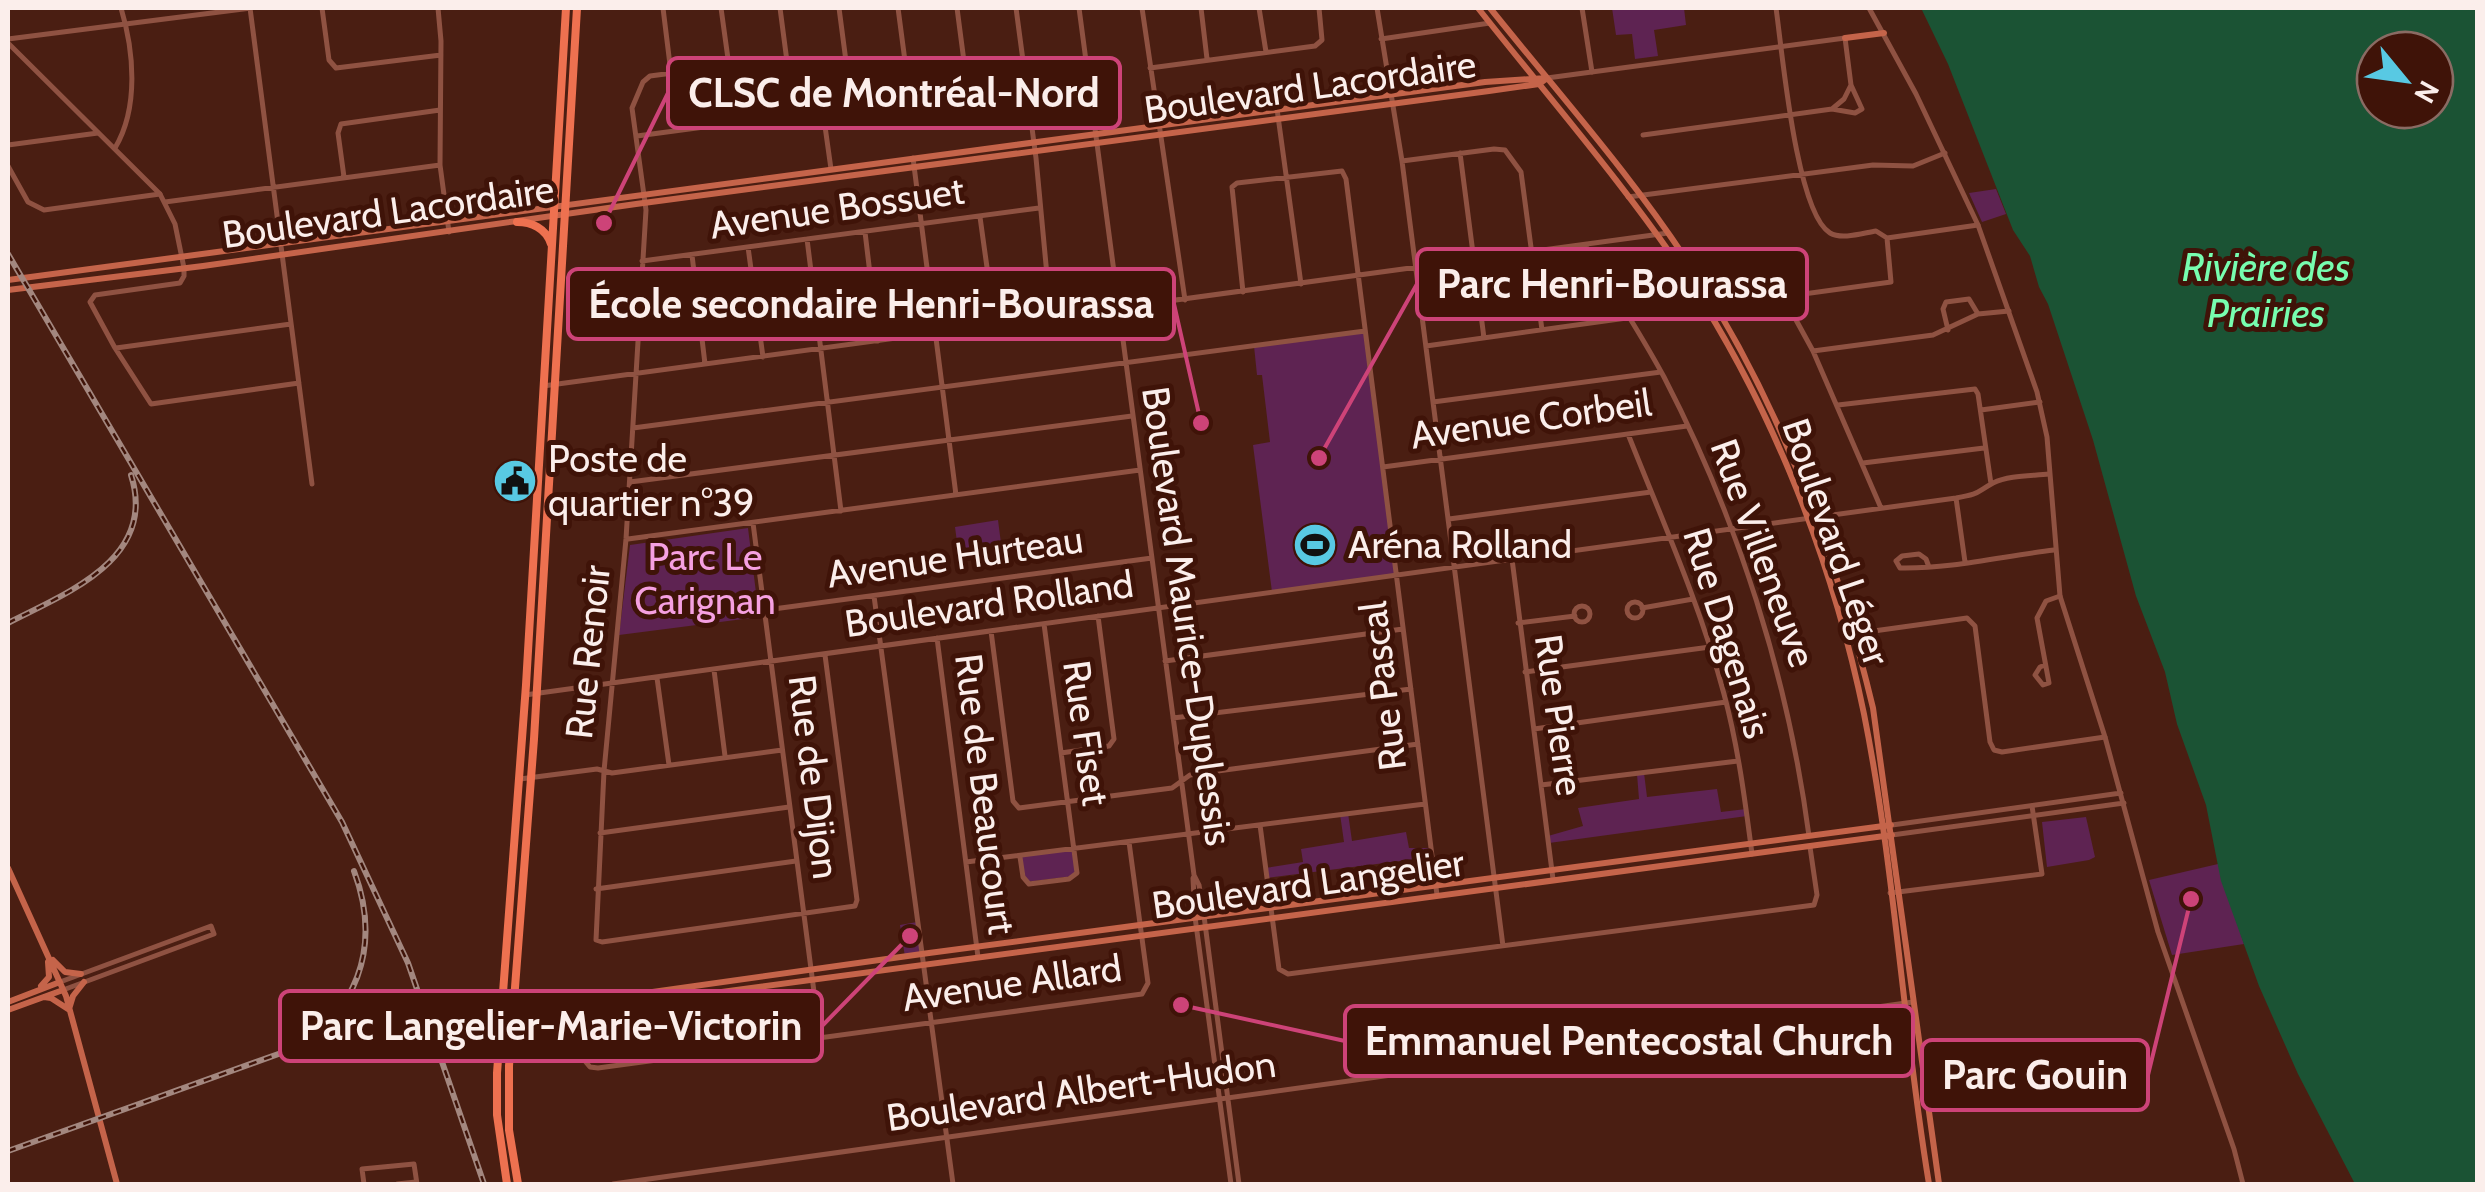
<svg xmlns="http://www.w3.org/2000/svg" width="2485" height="1192" viewBox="0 0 2485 1192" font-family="Cabin,sans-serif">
<rect width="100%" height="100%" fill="#4a1e12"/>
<path fill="#5e2352" d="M1612 8H1684L1686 25 1654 30 1658 56 1635 59 1632 34 1616 35Z
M1996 189 2006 214 1982 222 1969 193Z
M1365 331 1397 575 1272 592 1253 445 1270 442 1262 375H1257L1254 346Z
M998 520 1002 551 959 557 955 527Z
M748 528 759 617 619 635 630 545Z
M1644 773 1647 797 1717 789 1721 812 1746 809 1747 816 1549 843 1548 836 1583 826 1578 808 1639 799 1637 774Z
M1348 813 1352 841 1406 832 1409 848H1431L1432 857 1267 878 1265 868 1303 862 1301 849 1344 842 1340 814Z
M2086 817 2095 857 2089 860 2047 867 2042 822Z
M1074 849 1075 876 1026 882 1020 857Z
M2218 864 2244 944 2172 955 2149 880Z
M917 922 922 954 905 957 900 925Z"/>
<path fill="#1b5334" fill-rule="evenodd" d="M1921 8H2477V1184H2355L2298 1074 2259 986 2221 881 2206 805 2177 724 2165 672 2136 596 2093 440 2048 304 2039 287 2030 256 2013 230 1948 64ZM2375 50H2435V110H2375Z"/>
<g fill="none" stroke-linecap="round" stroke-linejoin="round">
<path stroke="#8f5242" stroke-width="5" d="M250 8 312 484
M322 8 329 60 336 68 441 55
M438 8 441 41 440 165 449 232
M663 8 671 73
M721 8 729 66
M780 8 794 115
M839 8 852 107
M898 8 910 99
M957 8 968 92
M1016 8 1036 158 1051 318
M1079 8 1194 875 1199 885 1204 916
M1142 8 1185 300
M1201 8 1207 59
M1259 8 1266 52
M1377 8 1402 161 1503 946
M1582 8 1592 72
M1776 8C1782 49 1796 213 1830 233 1842 240 1863 233 1876 231L1887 238
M1381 39 1490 23
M786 58 650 76 643 82 632 108 646 210 626 539 604 771 596 940 602 942 855 906 857 900 825 655
M1150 68 1315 46 1322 40 1319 8
M1277 109 1301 284
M1832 109 1855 113 1862 109 1851 85 1845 38
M823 112 831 169
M1643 135 1832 109 1844 99 1851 85
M637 136 1026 84
M8 145 98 133
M115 148C139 108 134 51 121 8
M1460 153 1484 338
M913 158 956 495
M1402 161 1494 149 1505 150 1521 172 1542 330
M8 166 28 202 44 210 160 194
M344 177 338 133 341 124 440 110
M1628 197 1873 165 1913 166 1945 153
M165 202 440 165
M980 217 995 325
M865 232 878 341
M1887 238 1978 225
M807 239 841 511
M1585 245C1611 289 1640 332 1664 377 1738 520 1788 677 1809 836
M748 247 763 357
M692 255 705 364
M642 261 1039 208
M184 268V276L180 283 95 295 90 302 115 348 151 404 299 383
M1243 292 1232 187 1237 183 1342 171 1346 179 1437 895
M1784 298 1813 351 1881 508
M1717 306 1891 282 1887 238
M1948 330 1943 309 1946 302 1969 299 1978 314
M1426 346 1706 307
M116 348 291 324
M1813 351 1933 335 1978 314 2009 311
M543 386 1668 233
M1433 402 1661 372
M1838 405 1975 389 1978 394 1991 484
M1981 410 2040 402
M633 428 1365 331
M1628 434C1662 520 1700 604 1724 694 1738 746 1745 800 1752 854
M1863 463 1984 448
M1383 467 1687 426
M630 482 1132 416
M1956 498 1965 562
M1449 519 1651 492
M753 523 820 1038
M628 539 1140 470
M1512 559 1553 879
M1929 567 1926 559 1919 554 1902 556 1896 561 1900 568C1951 569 2004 556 2054 550
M874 596 953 1184
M1627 610a8 8 0 1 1 16 0a8 8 0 1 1-16 0Z
M1574 614a8 8 0 1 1 16 0a8 8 0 1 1-16 0Z
M1642 608 1693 599
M766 610 1152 558
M1518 623 1575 616
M991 631 1013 801 1019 808 1172 788 1190 775 1210 772 1418 744
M1845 635 1967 618 1975 626 1990 742 1994 750 2002 752 2105 737
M937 638 978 957
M1165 661 1403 629
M2045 665 2040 667 2035 675 2043 685 2049 683 2037 618 2046 601 2060 596
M714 670 725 756
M1525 672 1710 647
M657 678 669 765
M525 695 1956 498C1980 494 1975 493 1993 483 2009 475 2032 476 2049 474
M1173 718 1411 689
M1534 729 1726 702
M1061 753 1109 746 1114 739 1098 616
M520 779 597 769 612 773 782 750
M1541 785 1738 761
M1260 825 1279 969 1288 974 1814 905 1817 895 1810 847
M600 833 789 807
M1020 857 1023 877 1029 884 1069 879 1077 873 1044 624
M966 862 1425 804
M1193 878 1195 917
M596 889 796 861
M1890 893 2042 874 2032 806
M60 982 211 926 214 934 63 990
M576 1003 585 1061 590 1067 598 1068 1142 994 1148 983 1129 842
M364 1184 362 1169 414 1164 417 1184
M397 1184 416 1182"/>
<path stroke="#8f5242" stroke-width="5" d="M1869 8 1916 94 1978 225 2037 392 2047 437 2060 596 2105 737 2158 932 2234 1149 2243 1184
M8 39 251 8
M8 43 160 194 175 224 184 268
M1547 78 1845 38
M1892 825 2121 793
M1892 835 2124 803
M1204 916 1239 1184
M1195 917 1231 1184
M613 1184 1913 1002"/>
<path stroke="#c5644a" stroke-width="6" d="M1478 8C1549 98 1626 186 1690 282 1774 411 1833 563 1864 714 1895 869 1903 1028 1929 1184
M1490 8C1559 94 1635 179 1695 273 1781 406 1836 554 1873 708L1939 1184
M1845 38 1884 33
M265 245 277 223
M8 280 1485 82 1547 78
M8 290 203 266 636 204 1489 91 1539 84 1547 78
M8 868 66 996 117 1184
M53 960 65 972 81 974
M41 986 49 977 48 962
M44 997 51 998 68 1009
M8 1002 60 982
M69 1009 73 996 84 982
M8 1010 63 990
M502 1013 929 953 1891 825
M501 1026 535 1017 1892 835"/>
<path stroke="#ee7150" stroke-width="8" d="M517 222C531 222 546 228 551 244
M507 1184 497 1115V1073L526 685 566 8
M518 1184 509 1130V1066L534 739 577 8"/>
<g stroke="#a3877f" stroke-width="6">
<path id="rail" d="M8 254 342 822 408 963 484 1184
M8 623C66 593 158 559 131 475
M8 1151 284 1052C358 1018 382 946 354 871"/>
</g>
<use href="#rail" stroke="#3f1308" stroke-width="2.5" stroke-dasharray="8" stroke-linecap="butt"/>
</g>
<defs>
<g id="civic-disc" transform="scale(2.25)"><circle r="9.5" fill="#58c9e3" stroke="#3f1308"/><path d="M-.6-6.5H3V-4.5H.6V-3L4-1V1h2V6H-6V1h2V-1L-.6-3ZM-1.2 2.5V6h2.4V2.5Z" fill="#111"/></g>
<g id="stadium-disc" transform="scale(2.25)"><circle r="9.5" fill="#58c9e3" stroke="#3f1308"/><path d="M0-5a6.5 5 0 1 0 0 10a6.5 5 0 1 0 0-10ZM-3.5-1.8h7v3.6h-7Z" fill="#111"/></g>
</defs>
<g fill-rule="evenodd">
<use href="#civic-disc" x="515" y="481"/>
<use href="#stadium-disc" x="1315" y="545"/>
</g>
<g text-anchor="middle" stroke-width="10" stroke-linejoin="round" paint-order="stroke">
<g font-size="38" fill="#fbeeeb" stroke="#3f1308">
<text transform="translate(1310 87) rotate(-8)" y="13">Boulevard Lacordaire</text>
<text transform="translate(837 208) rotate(-8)" y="13">Avenue Bossuet</text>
<text transform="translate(388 212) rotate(-8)" y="13">Boulevard Lacordaire</text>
<text transform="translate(1531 419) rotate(-8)" y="13">Avenue Corbeil</text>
<text transform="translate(1836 542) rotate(71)" y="13">Boulevard Léger</text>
<text transform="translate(1763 553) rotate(70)" y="13">Rue Villeneuve</text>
<text transform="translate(955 557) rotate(-8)" y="13">Avenue Hurteau</text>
<text transform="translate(989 604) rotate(-8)" y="13">Boulevard Rolland</text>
<text transform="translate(1187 616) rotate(82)" y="13">Boulevard Maurice-Duplessis</text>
<text transform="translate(1727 633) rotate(73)" y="13">Rue Dagenais</text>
<text transform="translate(588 652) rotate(-84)" y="13">Rue Renoir</text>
<text transform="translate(1383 686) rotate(-97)" y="13">Rue Pascal</text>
<text transform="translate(1559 715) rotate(82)" y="13">Rue Pierre</text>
<text transform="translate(1086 733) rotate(82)" y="13">Rue Fiset</text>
<text transform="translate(814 777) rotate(83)" y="13">Rue de Dijon</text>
<text transform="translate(985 794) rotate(83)" y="13">Rue de Beaucourt</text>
<text transform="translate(1308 884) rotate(-8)" y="13">Boulevard Langelier</text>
<text transform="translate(1012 983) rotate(-8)" y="13">Avenue Allard</text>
<text transform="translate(1081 1091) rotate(-8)" y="13">Boulevard Albert-Hudon</text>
</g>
<g font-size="38" fill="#fbeeeb" stroke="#3f1308" text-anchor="start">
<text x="548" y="472">Poste de<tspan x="548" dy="44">quartier n°39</tspan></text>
<text x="1348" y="558">Aréna Rolland</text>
</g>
<g font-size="38" fill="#f5a0e1" stroke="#3f1308">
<text x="705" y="570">Parc Le<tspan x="705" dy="44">Carignan</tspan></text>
</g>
<g font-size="40" font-style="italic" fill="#77fdaf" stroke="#3f1308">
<text x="2266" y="281">Rivière des<tspan x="2266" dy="46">Prairies</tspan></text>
</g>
</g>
<path fill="none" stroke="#cd4378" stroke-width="4" d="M604 223L668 93M1319 458L1417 284M1201 423L1174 304M910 936L822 1026M1181 1005L1345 1041M2191 899L2148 1075"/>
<g fill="#cd4378" stroke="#3f1308" stroke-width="4">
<circle cx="604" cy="223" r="10"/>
<circle cx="1319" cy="458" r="10"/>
<circle cx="1201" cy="423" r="10"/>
<circle cx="910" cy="936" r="10"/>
<circle cx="1181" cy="1005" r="10"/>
<circle cx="2191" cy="899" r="10"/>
</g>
<g fill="#3f1308" stroke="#cd4378" stroke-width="4">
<rect x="668" y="58" width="452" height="70" rx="10"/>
<rect x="1417" y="249" width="390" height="70" rx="10"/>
<rect x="568" y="269" width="606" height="70" rx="10"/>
<rect x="280" y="991" width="542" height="70" rx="10"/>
<rect x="1345" y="1006" width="568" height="70" rx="10"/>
<rect x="1922" y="1040" width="226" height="70" rx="10"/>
</g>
<g font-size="40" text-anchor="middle" font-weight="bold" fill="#fbeeeb">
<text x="894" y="107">CLSC de Montréal-Nord</text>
<text x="1612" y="298">Parc Henri-Bourassa</text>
<text x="871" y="318">École secondaire Henri-Bourassa</text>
<text x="551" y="1040">Parc Langelier-Marie-Victorin</text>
<text x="1629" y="1055">Emmanuel Pentecostal Church</text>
<text x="2035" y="1089">Parc Gouin</text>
</g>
<rect width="2485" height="1192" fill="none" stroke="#fbeeeb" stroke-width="20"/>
<g transform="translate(2405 80) rotate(119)"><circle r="48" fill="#3f1308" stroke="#8a6b63" stroke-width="2.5"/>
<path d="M0-8L18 38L0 25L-18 38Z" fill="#58c9e3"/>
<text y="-15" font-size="28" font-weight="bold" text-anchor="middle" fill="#fbeeeb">N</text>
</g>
</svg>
